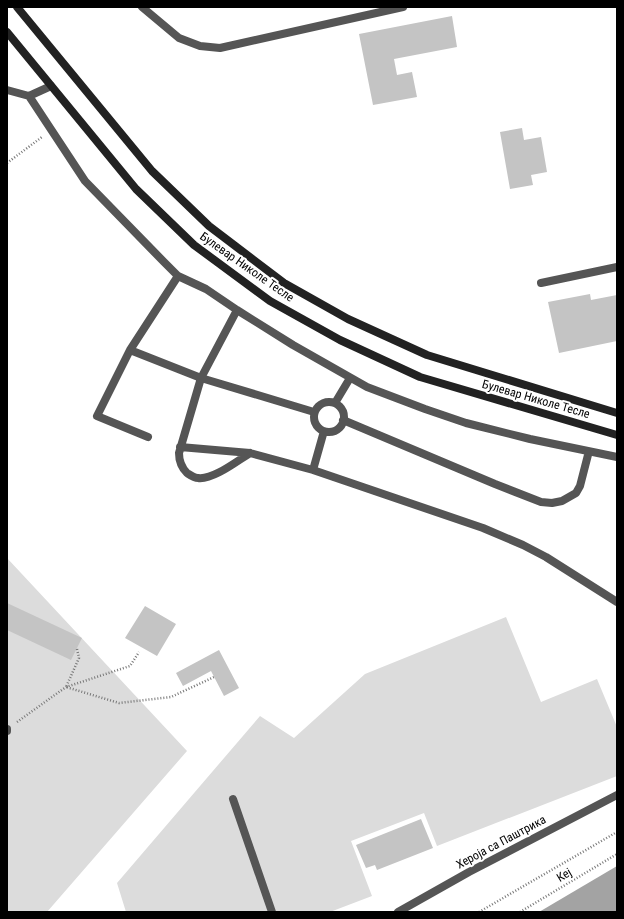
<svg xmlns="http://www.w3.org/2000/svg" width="624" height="919" viewBox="0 0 624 919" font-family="'Roboto Condensed',sans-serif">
<rect width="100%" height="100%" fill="#fff"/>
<path fill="#dcdcdc" d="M7 558 187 751 47 912H7Z
M506 617 541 702 597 679 617 727V776L437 846 424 813 351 841 372 896 330 912H126L117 883 260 716 294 738 365 674Z"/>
<path fill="#a3a3a3" d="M617 866V912H539Z"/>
<path fill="#c4c4c4" d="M452 16 457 47 394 59 397 75 412 72 417 97 373 105 359 34Z
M522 128 524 140 541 137 547 172 531 175 533 185 510 189 500 132Z
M590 294 591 300 617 295V341L559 353 548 302Z
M7 603 82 638 71 660 7 630Z
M145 606 176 624 157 656 125 638Z
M219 650 239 688 224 696 211 671 183 686 176 673Z
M421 819 433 848 377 870 375 865 366 868 356 845Z"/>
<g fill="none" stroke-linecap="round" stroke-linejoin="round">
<path stroke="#777" stroke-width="2.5" stroke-dasharray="1 2" stroke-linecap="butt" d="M7 163 42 137
M77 649 79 658 66 687 119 703 171 697 214 677
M17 722 66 687 130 666 139 652
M479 912 617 832
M520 912 617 854"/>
<path stroke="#555" stroke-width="8" d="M142 7 179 38 200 46 220 48 403 7
M7 90 29 96 51 86
M29 96 85 181 164 262 178 276 206 289 237 310 293 345 367 387 425 409 466 423 530 439 617 457
M541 283 617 267
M237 310 201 378 179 453C179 461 181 467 187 473 190 475 194 478 198 478 213 480 237 461 250 453
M130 350 201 378 314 412
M314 417a15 15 0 1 1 30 0a15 15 0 1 1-30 0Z
M335 403 350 378
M343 420 495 484 541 502 552 503 562 501 576 493 580 486 589 451
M148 437 97 416 130 350 178 276
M180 447 250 453 313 470 483 528 523 545 546 557 617 602
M313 470 324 431
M233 799 272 912"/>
<path stroke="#555" stroke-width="8" d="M7 729V731"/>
<path stroke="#555" stroke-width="8" d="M398 912 469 872 617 795"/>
<path stroke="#222" stroke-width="8" d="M17 7 152 171 209 226 284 283 348 319 427 355 617 413
M7 32 136 189 194 245 270 301 340 340 420 377 617 435"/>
</g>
<g text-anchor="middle" stroke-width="4" stroke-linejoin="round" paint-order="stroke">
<g font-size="12" fill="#000" stroke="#fff">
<text transform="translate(247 267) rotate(35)" y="4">Булевар Николе Тесле</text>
<text transform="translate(536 399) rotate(16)" y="4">Булевар Николе Тесле</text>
<text transform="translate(501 842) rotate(-28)" y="4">Хероја са Паштрика</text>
<text transform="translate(564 875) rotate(-31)" y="4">Кеј</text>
</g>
</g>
<rect width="624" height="919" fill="none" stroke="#000000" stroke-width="16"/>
</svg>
